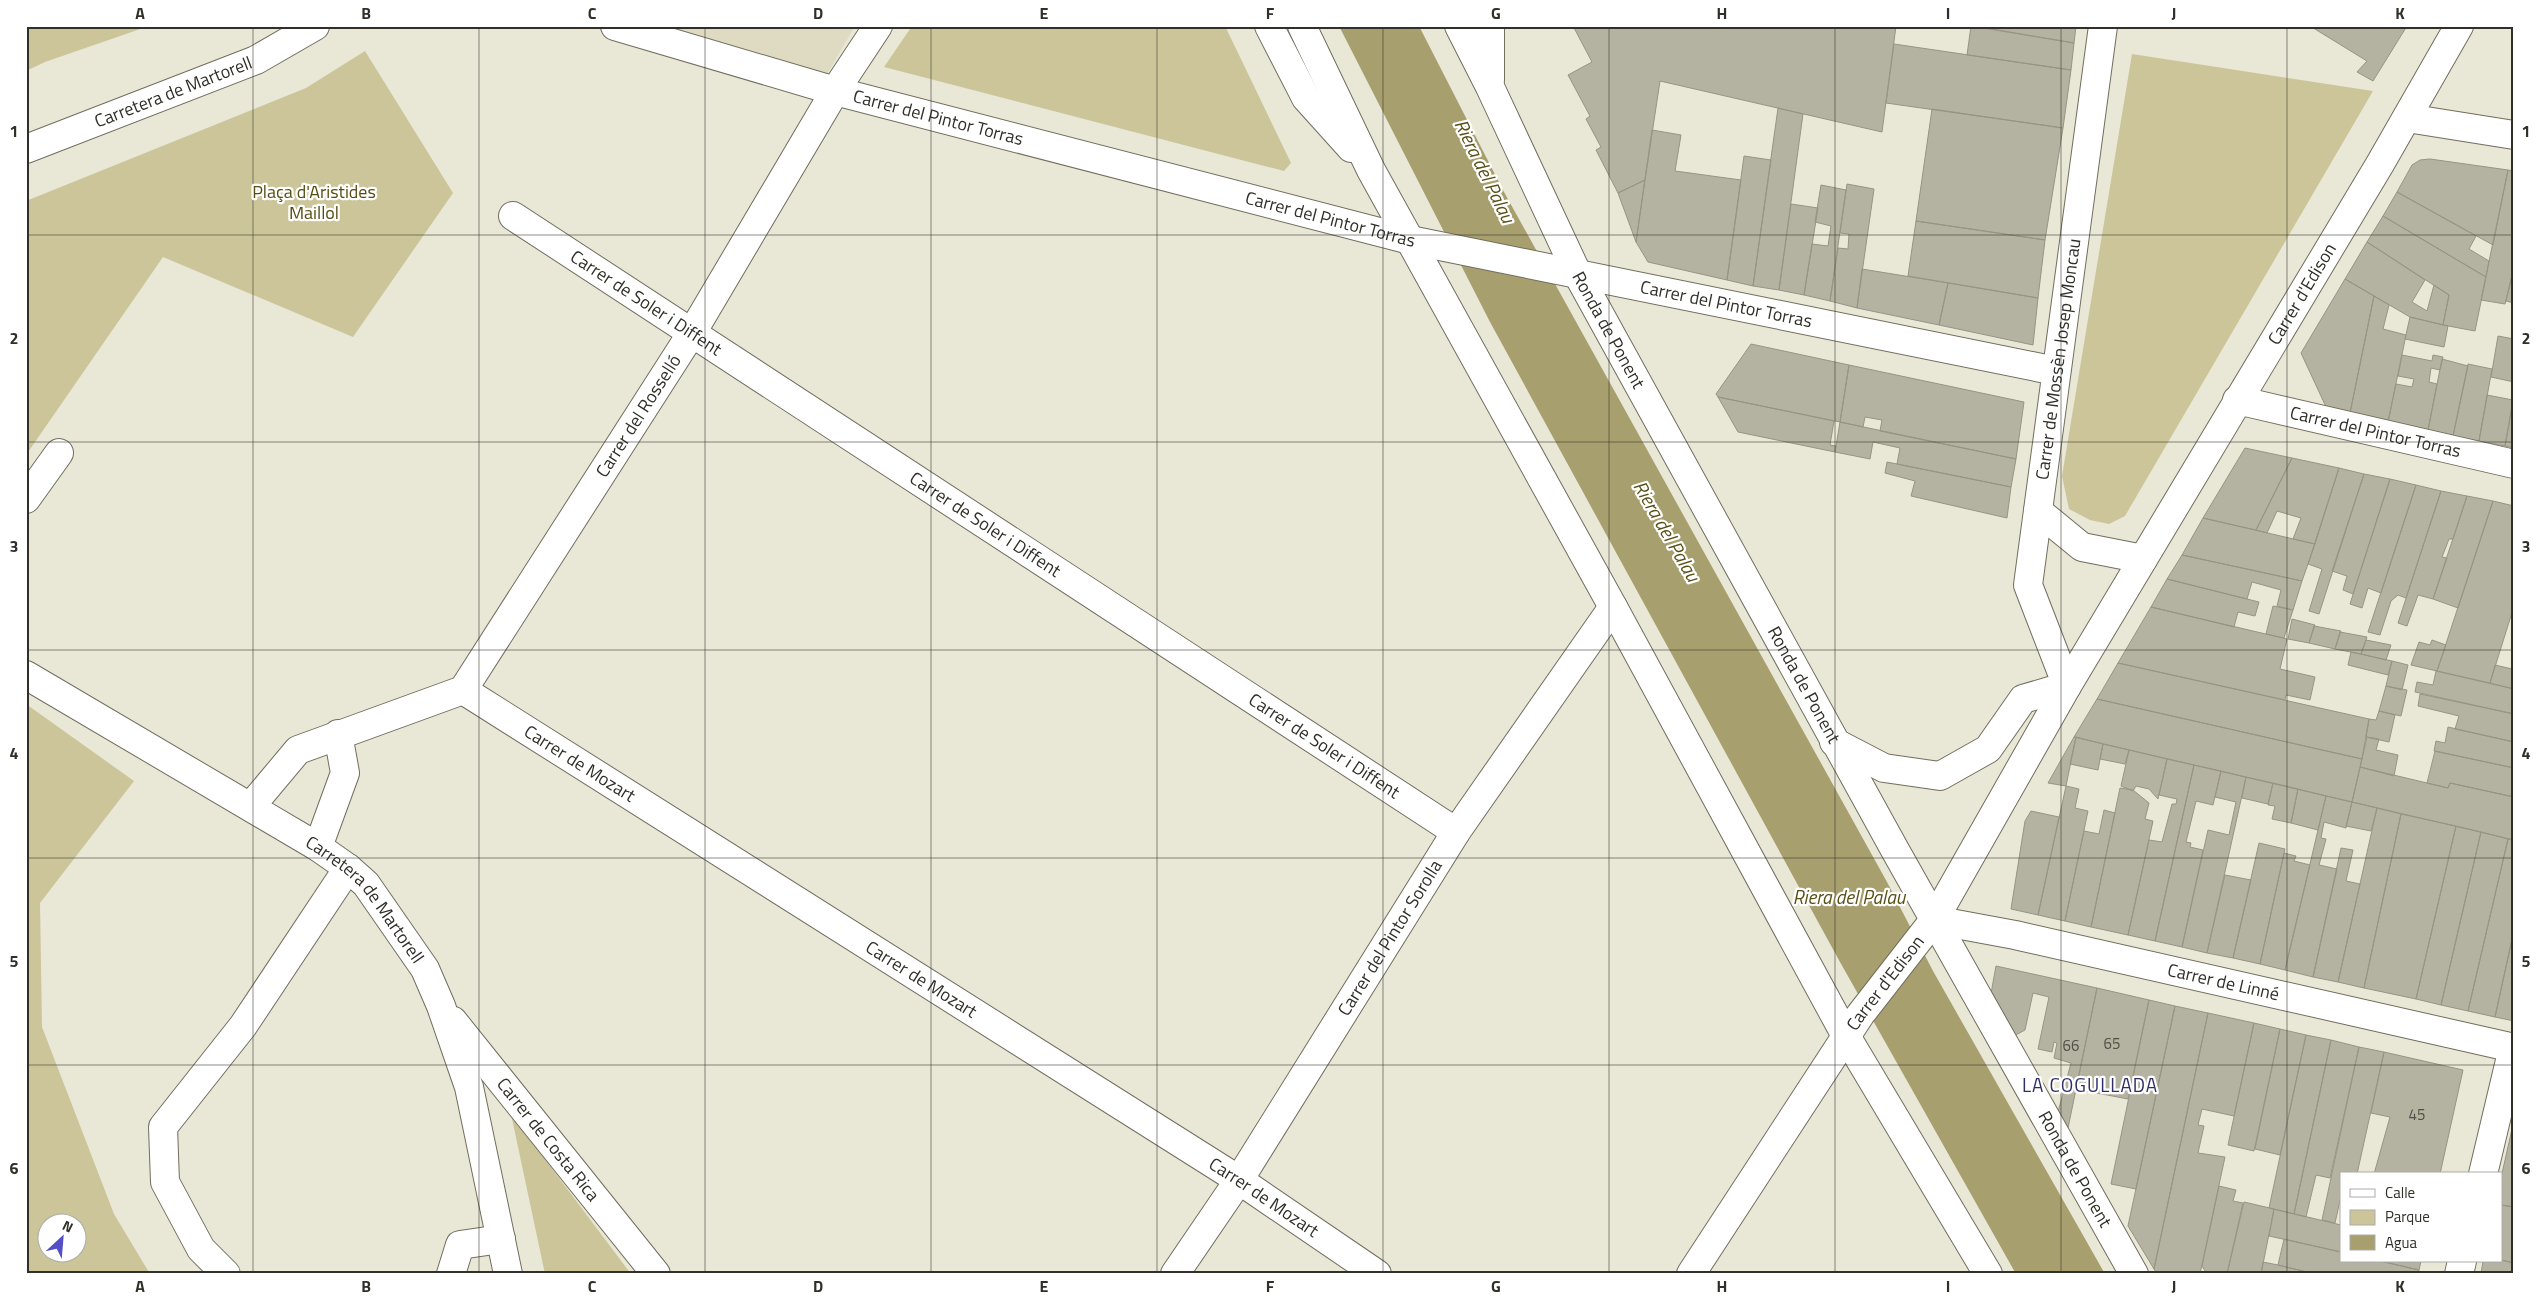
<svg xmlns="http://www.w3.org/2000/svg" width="2540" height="1300" viewBox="0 0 2540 1300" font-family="'Titillium Web',sans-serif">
<rect width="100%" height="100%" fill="#e9e7d6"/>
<path fill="#dfdbc2" d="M668 26H855L826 76Z"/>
<path fill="#ccc59a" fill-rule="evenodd" d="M26 26H149L45 62 26 71Z
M912 26H1225L1291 163 1284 171 884 67Z
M365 51 453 193 353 337 163 257 26 455V201L306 88Z
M2132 54 2373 91 2125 516 2109 524 2090 520 2069 509 2062 476Z
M26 704 134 781 40 903 42 1027 114 1214 150 1274H26ZM78 1222V1252H48V1222Z
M511 1114 631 1274H545Z"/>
<path fill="#a89f6f" d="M1339 26H1419L1504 192 1887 882 1933 971 2105 1274H2016L1840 962 1490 322Z"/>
<path fill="#b4b2a1" stroke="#979485" d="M1573 26H1896L1882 132 1660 81 1645 180 1618 193 1596 150 1601 147 1586 119 1590 116 1568 75 1592 62Z
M1971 26 2074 43 2071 70 1967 55Z
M1974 26H2076L2074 43Z
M2310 26H2407L2373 81 2357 72 2367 61Z
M1894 44 2071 70 2063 128 1886 103Z
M1778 108 1803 114 1779 290 1753 286Z
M1932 109 2063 128 2045 240 1916 221Z
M1652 130 1681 135 1675 171 1741 180 1727 280 1648 262 1636 242Z
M1744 156 1771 160 1753 286 1727 280Z
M2430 159 2508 170 2493 245 2397 192 2412 165 2420 160Z
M2508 170 2514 171V267L2505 304 2481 300Z
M1645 180 1636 242 1618 193Z
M1847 184 1874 189 1857 308 1830 301 1838 248 1848 249 1849 234 1840 233Z
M1821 185 1846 190 1830 301 1804 295 1812 244 1828 246 1831 226 1815 222Z
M2397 192 2476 236 2469 249 2489 261 2486 277 2383 216Z
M1791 204 1818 208 1804 295 1779 290Z
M2383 216 2486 277 2475 331 2443 325 2449 295 2367 242Z
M1916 221 2045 240 2038 298 1908 276Z
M2367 242 2425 280 2412 302 2427 311 2434 285 2449 295 2443 325 2410 317 2345 279Z
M2514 267V303L2506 301Z
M1862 269 1948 283 1939 325 1857 308Z
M2345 279 2374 296 2350 413 2327 409 2301 353Z
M1948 283 2038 298 2033 345 1939 325Z
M2374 296 2389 305 2383 329 2406 335 2388 422 2350 413Z
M2410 317 2448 326 2444 347 2405 339Z
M2498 336 2514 339V382L2491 377Z
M1751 344 1849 365 1840 422 1718 397 1716 394Z
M2402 355 2432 361 2433 355 2443 357 2440 370 2431 368 2429 382 2437 384 2428 430 2388 422 2396 384 2412 387 2414 379 2398 376Z
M2442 359 2468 366 2453 436 2428 430Z
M2468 364 2492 369 2479 441 2453 436Z
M1849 365 2024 402 2016 459 1880 431 1882 420 1865 417 1863 427 1840 422Z
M2487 395 2513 400 2505 446 2479 441Z
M2514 396V448L2505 446Z
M1718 397 1834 421 1830 445 1836 446 1835 452 1738 432Z
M1840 422 2016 459 2011 487 1897 464 1900 448 1873 442 1870 459 1835 452Z
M2245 448 2292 458 2256 530 2203 518Z
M2292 458 2339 468 2315 544 2293 539 2301 518 2277 511 2267 533 2256 530Z
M1887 462 2011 487 2007 518 1911 496 1915 481 1885 473Z
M2339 468 2364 474 2319 614 2309 611 2322 569 2308 564Z
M2364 474 2390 479 2353 594 2343 590 2347 576 2332 571Z
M2390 479 2416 485 2381 593 2368 588 2362 608 2350 604Z
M2416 485 2441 491 2406 598 2398 595 2391 601 2380 635 2368 632Z
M2441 491 2467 496 2453 539H2449L2442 557 2447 558 2433 599 2418 595 2407 626 2398 623Z
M2467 496 2493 501 2458 608 2433 599Z
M2493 501 2514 506V606L2490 683 2437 671Z
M2203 518 2315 544 2302 581 2182 555Z
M2182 555 2302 581 2293 610 2277 606 2281 590 2252 582 2247 599 2167 579Z
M2167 579 2259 602 2255 616 2238 612 2234 627 2151 607Z
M2273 606 2293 610 2284 638 2266 634Z
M2151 607 2287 639 2280 669 2315 677 2310 700 2286 695 2285 700 2118 663Z
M2292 619 2315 625 2309 643 2288 639Z
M2314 626 2341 631 2335 649 2309 643Z
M2340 632 2367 637 2361 654 2335 649Z
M2366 640 2391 645 2386 660 2361 654Z
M2432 640 2446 645 2437 671 2411 665 2419 642 2430 645Z
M2351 652 2392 661 2388 675 2348 665Z
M2392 661 2408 665 2402 690 2386 686Z
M2118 663 2369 719 2362 759 2097 699Z
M2495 665 2512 669 2514 665V689L2490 683Z
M2436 671 2514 689V714L2415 692 2417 682 2433 685Z
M2386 686 2407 690 2401 716 2379 711Z
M2420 694 2514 714V742L2455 729 2459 716 2418 706Z
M2097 699 2362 759 2352 802 2074 737Z
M2379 711 2395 715 2389 742 2366 737 2369 719 2376 720Z
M2448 727 2514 742V768L2434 751 2436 741 2445 743Z
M2074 737H2076L2066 786 2048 783Z
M2076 737 2103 744 2098 770 2070 764Z
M2367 737 2379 739 2376 750 2398 755 2394 776 2360 767Z
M2103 744 2129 750 2125 764 2100 759Z
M2129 750 2167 759 2158 799 2149 789 2136 786 2133 791 2121 786Z
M2435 751 2514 768V797L2450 783 2448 788 2427 783Z
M2167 759 2194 765 2155 941 2128 935 2149 840 2162 842 2172 804H2176L2177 799 2159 795Z
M2194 765 2221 771 2213 805 2196 801 2186 842 2191 843 2190 847 2203 850 2182 947 2155 941Z
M2360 767 2448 788 2450 783 2514 797V840L2352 802Z
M2221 771 2246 777 2207 953 2182 947 2208 830 2229 835 2236 802 2215 797Z
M2246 777 2273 783 2268 804 2242 798Z
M2273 783 2298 789 2291 823 2272 819 2275 806 2268 805Z
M2066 786 2079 789 2075 808 2088 811 2065 921 2038 915Z
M2120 788 2133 790 2149 803 2145 819 2153 821 2128 935 2091 927Z
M2298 789 2326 796 2318 830 2291 823Z
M2326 796 2352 802 2346 828 2324 822 2321 838 2326 839 2319 865 2337 869 2313 977 2285 970Z
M2352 802 2377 808 2371 831 2346 826Z
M2377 808 2401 814 2364 988 2338 982Z
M2104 810 2115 813 2091 927 2065 921 2084 831 2099 834Z
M2031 811 2059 817 2038 915 2011 909 2025 821Z
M2401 814 2456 826 2416 999 2364 988Z
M2456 826 2481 832 2441 1005 2416 999Z
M2481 832 2508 839 2468 1011 2441 1005Z
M2508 839 2514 840V930L2495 1017 2468 1011Z
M2259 843 2285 849 2260 964 2233 958Z
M2341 848 2353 850 2346 881 2360 884 2338 982 2313 977Z
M2284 853 2296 856 2294 861 2310 865 2285 970 2260 964Z
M2225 875 2251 880 2233 958 2207 953Z
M2514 930V1021L2495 1017Z
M1996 966 2097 988 2068 1128 2058 1112 2071 1063 2054 1058 2057 1043 2054 1042 2052 1052 2038 1049 2049 997 2033 993 2025 1030 2012 1037 1990 999Z
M2097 988 2149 1000 2128 1099 2076 1089Z
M2149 1000 2175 1006 2136 1189 2111 1184Z
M2175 1006 2208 1013 2154 1269 2128 1226Z
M2208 1013 2254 1023 2234 1116 2202 1109 2198 1125 2204 1126 2198 1153 2225 1157 2200 1274H2157L2154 1269Z
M2254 1023 2280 1029 2254 1151 2228 1145Z
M2280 1029 2306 1035 2280 1155 2255 1149Z
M2306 1035 2331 1040 2294 1214 2269 1208Z
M2331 1040 2359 1047 2330 1178 2316 1175 2306 1217 2294 1214Z
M2359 1047 2384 1052 2357 1174H2341V1196L2335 1223 2322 1220Z
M2384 1052 2463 1070 2440 1174H2374L2390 1117 2371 1113Z
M2514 1120V1207L2501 1205V1178Z
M2219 1186 2236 1190 2233 1201 2243 1203 2227 1274H2207L2202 1266Z
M2244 1202 2274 1209 2261 1274H2227Z
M2501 1205 2514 1207V1263L2501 1260Z
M2274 1209 2341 1225V1252L2269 1236Z
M2284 1239 2341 1252V1261H2380L2419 1270 2418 1274H2315L2278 1265Z
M2501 1260 2514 1263V1274H2481L2483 1261Z
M2380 1261H2421L2419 1270Z
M2263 1262 2278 1265 2315 1274H2261Z"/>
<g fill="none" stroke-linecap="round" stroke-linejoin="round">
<g stroke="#716e5f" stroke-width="30">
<g id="minor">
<path id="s1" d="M615 26 835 91 1410 240 2056 371"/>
<path d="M1269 26 1306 98 1351 148"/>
<path d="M1302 26 1371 170 1613 607 1846 1036 1988 1274"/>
<path id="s2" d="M1459 26 1490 87 1577 273 1895 850 2134 1274"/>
<path d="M1490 26V80"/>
<path d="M2407 118 2514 135"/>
<path id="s3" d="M26 149 256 60 315 26"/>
<path id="s4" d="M513 216 1456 832"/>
<path id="s5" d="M2237 400 2514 464"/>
<path d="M26 499 59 453"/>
<path d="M2038 511 2082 547 2143 559"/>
<path id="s6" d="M26 675 318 847 348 868 366 884 425 969 441 1006 469 1087 508 1274"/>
<path id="s7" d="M463 690 1239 1180 1377 1274"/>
<path id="s8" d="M1834 742 1884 768 1940 776 1988 749 2023 699 2067 686 2028 585 2103 26"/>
<path id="s9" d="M251 806 298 750 463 690 693 331 835 91 878 26"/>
<path d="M318 847 345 773 338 734"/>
<path id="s10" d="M1934 920 2015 935 2514 1048"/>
<path id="s11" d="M453 1021 656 1274"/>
<path d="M2483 1174 2513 1048"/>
<path d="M226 1274 201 1249 165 1182 163 1127 243 1026 348 868"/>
<path d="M451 1274 460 1245 501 1239"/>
<path id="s12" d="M1175 1274 1239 1180 1456 832 1613 607"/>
<path id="s13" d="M1691 1274 1860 1015 1934 920 2067 686 2380 164 2459 26"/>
<path d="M2459 1274 2462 1261"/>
</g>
</g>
<use href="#minor" stroke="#fff" stroke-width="28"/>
</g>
<path fill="none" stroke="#302f29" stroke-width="1" stroke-opacity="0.55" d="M253 26V1274M479 26V1274M705 26V1274M931 26V1274M1157 26V1274M1383 26V1274M1609 26V1274M1835 26V1274M2061 26V1274M2287 26V1274M26 235H2514M26 442H2514M26 650H2514M26 858H2514M26 1065H2514"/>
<g text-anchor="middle" stroke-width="4.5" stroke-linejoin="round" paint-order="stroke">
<g font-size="15" fill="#515047">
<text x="2112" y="1049">65</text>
<text x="2071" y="1051">66</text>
<text x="2417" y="1120">45</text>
</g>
<g font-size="18" fill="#302f29" stroke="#fff">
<text dy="6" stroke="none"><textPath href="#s3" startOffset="158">Carretera de Martorell</textPath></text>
<text dy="6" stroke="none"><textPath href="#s1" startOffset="336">Carrer del Pintor Torras</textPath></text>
<text dy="6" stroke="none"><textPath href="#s1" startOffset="741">Carrer del Pintor Torras</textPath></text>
<text dy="6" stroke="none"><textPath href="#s13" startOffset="1156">Carrer d'Edison</textPath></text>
<text dy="6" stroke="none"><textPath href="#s4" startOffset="159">Carrer de Soler i Diffent</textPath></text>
<text dy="6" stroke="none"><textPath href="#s1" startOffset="1146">Carrer del Pintor Torras</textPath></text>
<text dy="6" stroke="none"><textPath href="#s2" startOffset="339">Ronda de Ponent</textPath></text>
<text dy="6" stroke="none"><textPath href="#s8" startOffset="611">Carrer de Mossèn Josep Moncau</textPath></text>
<text dy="6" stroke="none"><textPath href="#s9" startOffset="574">Carrer del Rosselló</textPath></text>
<text dy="6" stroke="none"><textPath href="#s5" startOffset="142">Carrer del Pintor Torras</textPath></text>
<text dy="6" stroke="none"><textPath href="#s4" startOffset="564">Carrer de Soler i Diffent</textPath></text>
<text dy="6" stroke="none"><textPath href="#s2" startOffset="744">Ronda de Ponent</textPath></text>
<text dy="6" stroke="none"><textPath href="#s4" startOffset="969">Carrer de Soler i Diffent</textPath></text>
<text dy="6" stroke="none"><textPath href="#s7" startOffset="138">Carrer de Mozart</textPath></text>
<text dy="6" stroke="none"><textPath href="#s6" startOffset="410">Carretera de Martorell</textPath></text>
<text dy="6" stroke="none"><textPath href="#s12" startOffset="399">Carrer del Pintor Sorolla</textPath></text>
<text dy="6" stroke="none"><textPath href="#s7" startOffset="542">Carrer de Mozart</textPath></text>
<text dy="6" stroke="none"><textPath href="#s10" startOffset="296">Carrer de Linné</textPath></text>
<text dy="6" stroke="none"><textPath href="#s13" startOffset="350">Carrer d'Edison</textPath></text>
<text dy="6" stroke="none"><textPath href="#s11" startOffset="152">Carrer de Costa Rica</textPath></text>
<text dy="6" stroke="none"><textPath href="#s2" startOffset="1299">Ronda de Ponent</textPath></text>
<text dy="6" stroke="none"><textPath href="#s7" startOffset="948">Carrer de Mozart</textPath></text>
</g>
<g font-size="18" fill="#574d12" stroke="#fff">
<text x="314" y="198">Plaça d'Aristides<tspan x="314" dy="21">Maillol</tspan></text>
</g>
<g font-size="19" font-style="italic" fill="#5a5016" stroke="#fff">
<text transform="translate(1485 171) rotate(64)" y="7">Riera del Palau</text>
<text transform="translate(1667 531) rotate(60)" y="7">Riera del Palau</text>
<text x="1849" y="904">Riera del Palau</text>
</g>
<g font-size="19" letter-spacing="1" fill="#2e2e69" stroke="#fff">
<text x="2090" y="1092">LA COGULLADA</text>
</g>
</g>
<rect width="2540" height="1300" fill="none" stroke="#ffffff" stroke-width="55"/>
<rect x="2340" y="1172" width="162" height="90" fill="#ffffff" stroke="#acaca9"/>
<rect x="2350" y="1189" width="25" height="8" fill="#ffffff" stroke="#acaca9"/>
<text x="2385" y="1198" font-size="15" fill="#302f29">Calle</text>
<rect x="2350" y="1210" width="25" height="15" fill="#ccc59a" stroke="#acaca9"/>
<text x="2385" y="1222" font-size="15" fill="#302f29">Parque</text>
<rect x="2350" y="1235" width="25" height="15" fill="#a89f6f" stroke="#acaca9"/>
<text x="2385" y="1248" font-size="15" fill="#302f29">Agua</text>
<g transform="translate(62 1238) rotate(26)"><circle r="24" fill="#ffffff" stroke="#acaca9"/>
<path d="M0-4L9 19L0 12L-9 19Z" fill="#534fc6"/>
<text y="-8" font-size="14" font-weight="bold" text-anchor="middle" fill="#302f29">N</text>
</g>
<rect x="28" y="28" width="2484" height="1244" fill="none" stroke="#302f29" stroke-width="2"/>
<g font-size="16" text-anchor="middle" font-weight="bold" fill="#302f29">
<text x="140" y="19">A</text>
<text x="366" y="19">B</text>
<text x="592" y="19">C</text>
<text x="818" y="19">D</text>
<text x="1044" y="19">E</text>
<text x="1270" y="19">F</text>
<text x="1496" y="19">G</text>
<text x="1722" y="19">H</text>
<text x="1948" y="19">I</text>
<text x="2174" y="19">J</text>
<text x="2400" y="19">K</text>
<text x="14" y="137">1</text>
<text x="2526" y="137">1</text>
<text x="14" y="344">2</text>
<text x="2526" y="344">2</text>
<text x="14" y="552">3</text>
<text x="2526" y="552">3</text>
<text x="14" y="759">4</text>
<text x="2526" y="759">4</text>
<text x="14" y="967">5</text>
<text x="2526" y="967">5</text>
<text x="14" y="1174">6</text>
<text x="2526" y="1174">6</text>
<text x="140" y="1292">A</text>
<text x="366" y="1292">B</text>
<text x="592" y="1292">C</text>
<text x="818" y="1292">D</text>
<text x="1044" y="1292">E</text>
<text x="1270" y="1292">F</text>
<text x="1496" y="1292">G</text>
<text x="1722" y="1292">H</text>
<text x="1948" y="1292">I</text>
<text x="2174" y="1292">J</text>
<text x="2400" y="1292">K</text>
</g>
</svg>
